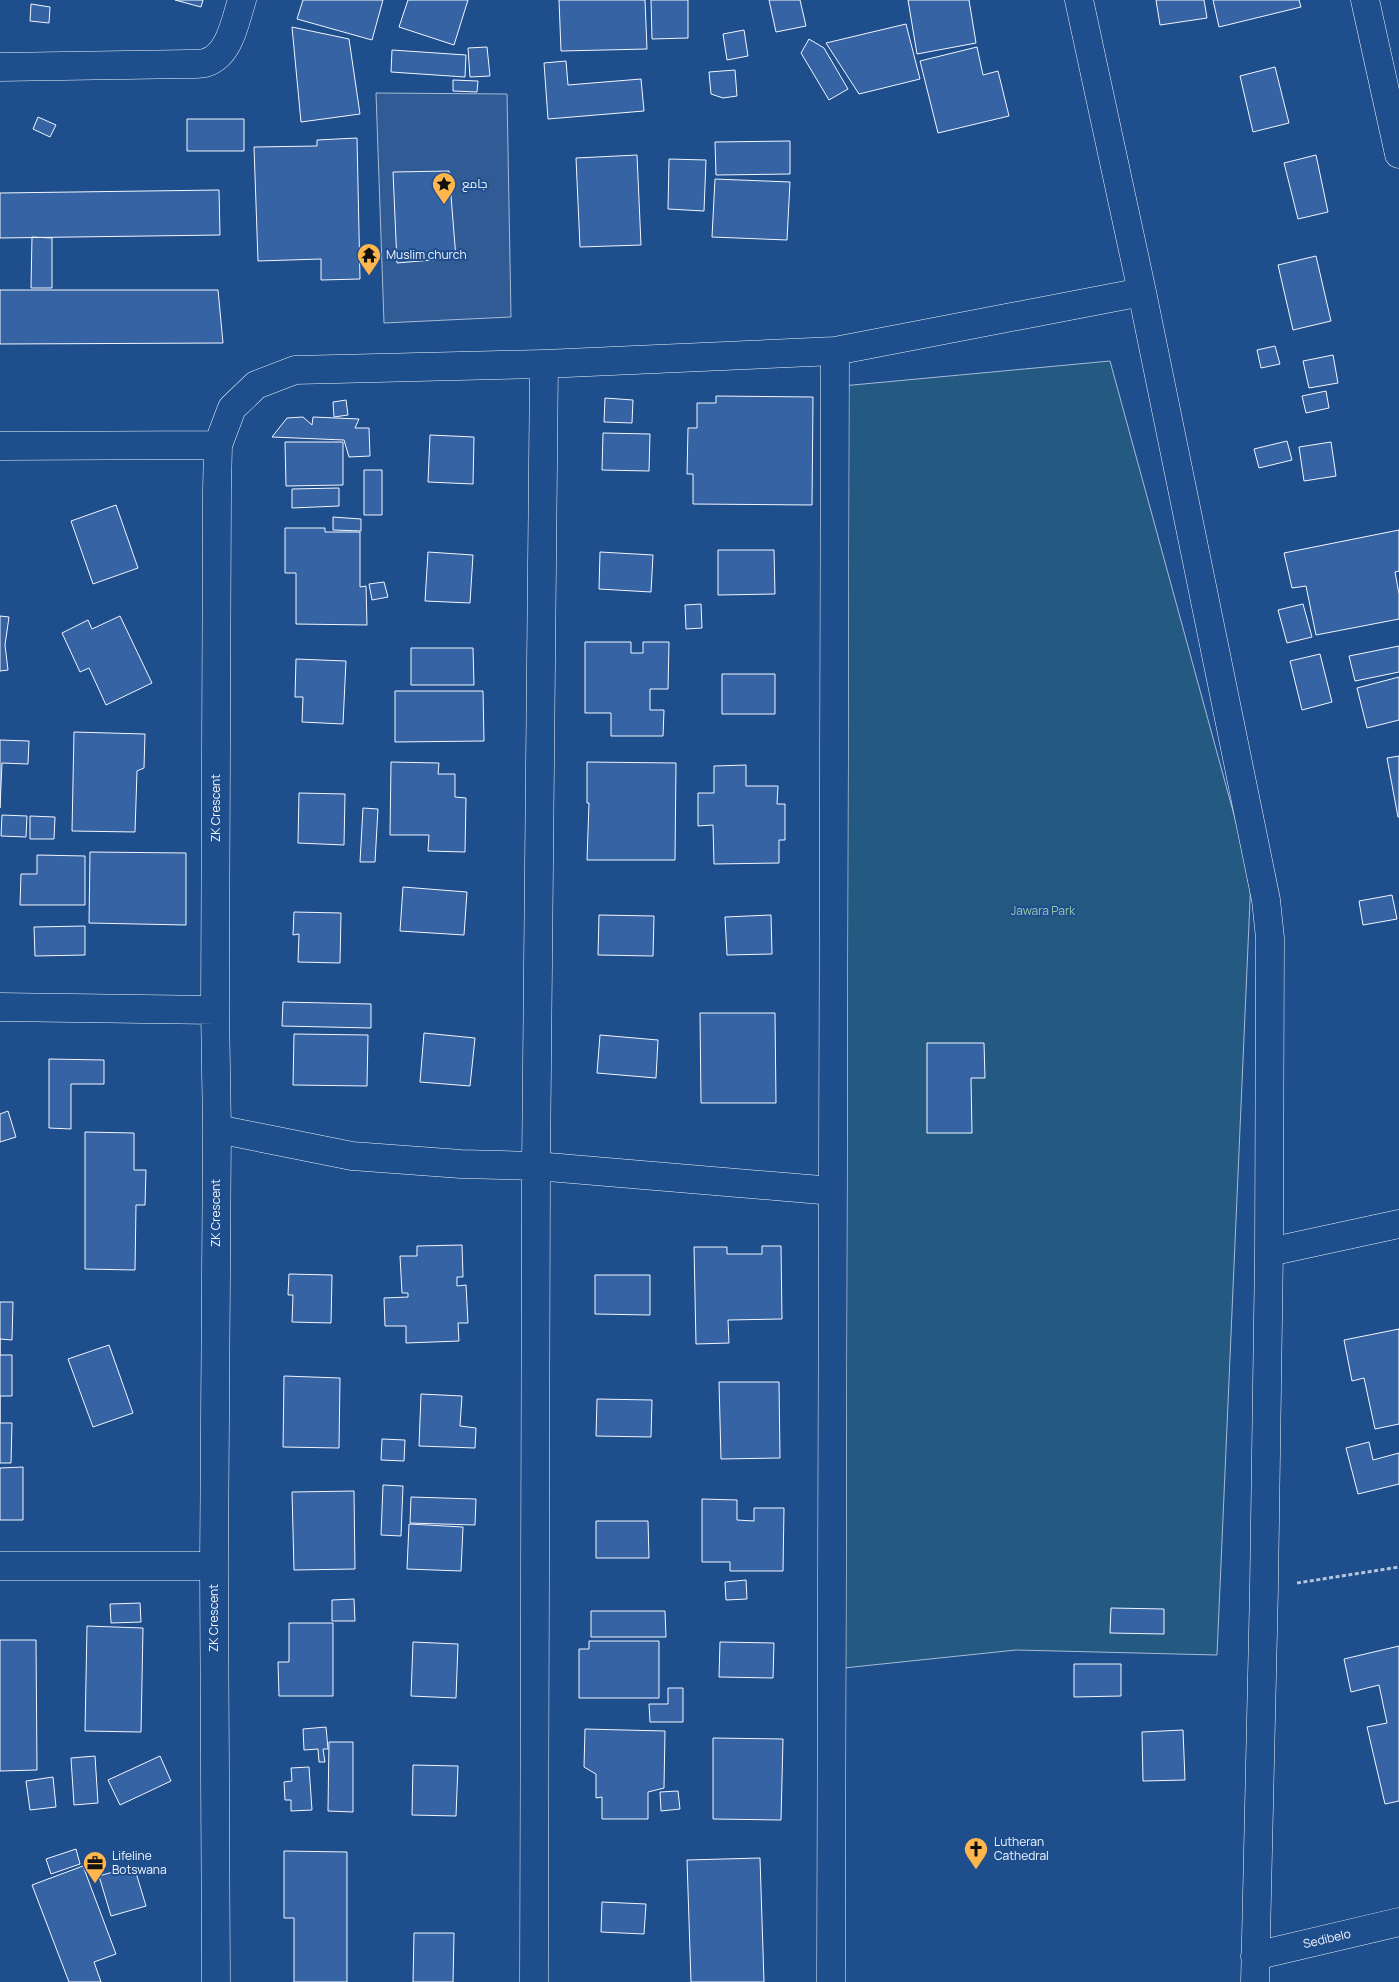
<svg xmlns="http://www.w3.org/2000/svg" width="1399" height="1982" viewBox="0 0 1399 1982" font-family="Manrope,Cairo,sans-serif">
<rect width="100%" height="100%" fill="#1f4e8c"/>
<path fill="#245a82" stroke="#a8bbd7" d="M1110 361 1251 877 1217 1655 1016 1650 834 1669 842 386Z"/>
<path fill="#305b95" stroke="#a8bbd7" d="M376 93 507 94 511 317 384 323Z"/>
<path fill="#3563a3" stroke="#f2f6ff" d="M175 0H203L201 7Z
M303 0H383L372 40 297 19Z
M408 0H468L454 45 399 27Z
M559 0H645L647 49 561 51Z
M651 0H688V38L652 39Z
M769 0H800L806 26 776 32Z
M908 0H969L976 43 917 54Z
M1156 0H1204L1207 18 1160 25Z
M1213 0H1299L1301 7 1219 27Z
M31 4 50 7 49 23 30 21Z
M906 24 920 79 859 94 826 43Z
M292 27 349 39 360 114 301 122Z
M744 30 748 56 727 60 723 34Z
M809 39 824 48 848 89 829 100 801 53Z
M487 47 490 76 470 77 468 48Z
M977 47 983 75 998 71 1009 116 938 133 920 61Z
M392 50 466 55 465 77 391 72Z
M566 61 568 85 641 79 644 111 548 119 544 63Z
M1275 67 1289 123 1253 132 1240 76Z
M735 70 737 96 723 98 711 94 709 72Z
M453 80 478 81 477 92 453 91Z
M38 117 56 125 50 137 33 129Z
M187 119H244V151H187Z
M357 138 360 279 321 280V259L258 261 254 147 317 146V140Z
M790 141V174L716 175 715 142Z
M637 155 641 245 580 247 576 158Z
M1316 155 1328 212 1298 219 1284 163Z
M669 159 706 160 704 211 668 209Z
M449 171 456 258 397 263 393 172Z
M715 179 790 182 787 240 712 237Z
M219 190 220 235 0 238V193Z
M32 237 52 238V288H31Z
M1316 256 1331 321 1293 330 1278 265Z
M0 290H218L223 343 0 344Z
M1275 346 1280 364 1261 368 1257 350Z
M1333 355 1338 383 1309 388 1303 361Z
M1326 391 1329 408 1306 413 1302 396Z
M716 396 813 397 812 505 693 504V474H687L688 428H697V403H716Z
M605 398 633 400 632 423 604 422Z
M346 400 348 415 334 417 333 402Z
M303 417 312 425 313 417 359 419 355 428H369L370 456 349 457 344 440 272 437 287 418Z
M603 433 650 434 649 471 602 470Z
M430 435 474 437 473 484 428 482Z
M1287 441 1292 460 1259 468 1254 449Z
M285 442H343V485L286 486Z
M1331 442 1336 476 1304 481 1299 447Z
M364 470H382V515H364Z
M339 488V506L292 508V489Z
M116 505 138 568 93 584 71 521Z
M333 517 361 519V531L333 530Z
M285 528H325V532H360V587L366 586 367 625 296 624V573H285Z
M1399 530V571L1395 572 1399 594V619L1316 635 1306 586 1292 588 1284 553Z
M718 550H774L775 594 718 595Z
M428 552 473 555 470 603 425 601Z
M600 552 653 555 651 592 599 589Z
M384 582 388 597 372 600 369 584Z
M701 604 702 628 686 629 685 605Z
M1303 604 1312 637 1287 643 1278 610Z
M0 616 9 617 5 645 8 670 0 671Z
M120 616 152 683 106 705 89 668 80 672 62 633 88 620 92 629Z
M585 642H631V653H643V642H669L668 689H650V710H664L663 736H611V713H585Z
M1399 646V672L1355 681 1349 656Z
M411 648H473L474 685H411Z
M1320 654 1332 702 1302 710 1290 661Z
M296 659 346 661 343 724 302 722 303 697H295Z
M722 674H775V714H722Z
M1399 677V720L1367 728 1357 688Z
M395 691H483L484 741 395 742Z
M74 732 145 734 144 768 137 771 135 832 72 831Z
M0 740 29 741 28 764 2 763 0 808Z
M1399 756V817H1398L1387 758Z
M391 762 439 763 438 774H455V797L466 798 465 852 428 851 429 835H390Z
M587 762 676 763 675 860H587L589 803H587Z
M746 765V786H778L777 804H785V840H779V863L714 864 713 825 698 826V793H714V766Z
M299 793 345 794 344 845 298 843Z
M363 808 378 809 375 862H360Z
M2 815 27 816 26 837 1 836Z
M30 816 55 817 54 839H30Z
M90 852 186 853V925L89 923Z
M37 855 85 856V905H20L21 874H37Z
M403 887 467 892 464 935 400 931Z
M1392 895 1397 919 1363 925 1359 901Z
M294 912 341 913 340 963 298 962 299 934 293 935Z
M599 915 654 916 653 956 598 955Z
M771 915 772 954 727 955 725 917Z
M85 926V955L35 956 34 927Z
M283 1002 371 1004V1028L282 1026Z
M700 1013H775L776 1103H701Z
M424 1033 475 1038 470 1086 420 1082Z
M294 1034 368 1035 367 1086 293 1085Z
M600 1035 658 1040 656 1078 597 1073Z
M927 1043H984L985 1078H971L972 1133H927Z
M49 1059 104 1060V1084H71V1129L49 1128Z
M8 1111 16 1137 0 1142V1114Z
M85 1132 134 1133V1170H146L145 1205H136L135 1270 85 1269Z
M462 1245 463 1277H457V1286L466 1285 468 1323H458L459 1341 406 1343V1326H385L384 1298 408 1297V1293H402L400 1256H417V1246Z
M762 1246H781L782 1319 728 1320 729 1343 696 1344 694 1247H727V1254H762Z
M289 1274 332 1275 331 1323 292 1322 293 1295H288Z
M595 1275H650V1315L595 1314Z
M0 1302H13L12 1340 0 1339V1355H12V1396H0V1423H12L11 1463H0Z
M1399 1329V1424L1375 1429 1364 1378 1352 1381 1344 1340Z
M109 1345 133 1413 93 1427 68 1359Z
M284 1376 340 1378 339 1448 283 1447Z
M719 1382H779L780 1458 721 1459Z
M421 1394 462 1396 460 1426 476 1428 475 1448 419 1446Z
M597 1399 652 1400 651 1437 596 1436Z
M382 1439 405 1440 404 1461 381 1460Z
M1369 1442 1373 1460 1399 1453V1484L1358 1494 1346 1448Z
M23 1467V1520H0V1468Z
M383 1485 403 1486 401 1536 381 1535Z
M354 1491 355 1569 294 1570 292 1492Z
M411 1497 476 1499 475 1525 410 1523Z
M702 1499 737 1500V1520L754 1521V1508H784L783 1571H730V1562H702Z
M596 1521H648L649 1558H596Z
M409 1524 463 1527 461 1571 407 1569Z
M746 1580 747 1599 726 1600 725 1582Z
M354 1599 355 1621H332V1600Z
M140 1603 141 1622 111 1623 110 1604Z
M1111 1608 1164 1609V1634L1110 1633Z
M591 1611H665L666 1637H591Z
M289 1623H333V1696H279L278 1662H289Z
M87 1626 143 1628 141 1732 85 1731Z
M0 1640H36L37 1770 0 1771Z
M589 1641H659V1698H579V1649H589Z
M413 1642 458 1644 456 1698 411 1696Z
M720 1642 774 1643 773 1678 719 1677Z
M1399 1646V1801L1385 1804 1367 1727 1387 1723 1379 1685 1351 1692 1344 1659Z
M1074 1664H1121V1696L1074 1697Z
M668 1688H683V1722H650L649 1704H668Z
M326 1727 328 1749H323L325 1762H319L318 1749 304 1750 303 1729Z
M585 1729 665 1731 664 1788 648 1792V1819H602V1797L596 1798V1774L584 1767Z
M1183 1730 1185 1780 1143 1781 1142 1732Z
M713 1738 783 1739 781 1820 713 1819Z
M329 1742H353V1812L328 1811Z
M95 1756 98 1803 74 1805 71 1758Z
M160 1756 171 1781 120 1805 108 1780Z
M413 1765 458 1766 456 1816 412 1815Z
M309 1767 312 1810 291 1811V1800H285L284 1782 292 1781 291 1768Z
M53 1777 56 1807 30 1810 26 1781Z
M678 1791 680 1809 661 1811 660 1792Z
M76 1849 80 1864 51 1874 46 1859Z
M284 1851 347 1852V1982H294V1918H284Z
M760 1858 764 1982H691L687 1860Z
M83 1866 116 1954 94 1962 101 1982H69L32 1885Z
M134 1866 146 1906 111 1916 99 1876Z
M602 1902 646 1904 644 1934 601 1932Z
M414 1933H454L453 1982H413Z"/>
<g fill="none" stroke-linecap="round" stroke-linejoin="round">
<g stroke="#f2f6ff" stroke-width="29">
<path id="minor" d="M1079 0 1142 292 1266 900 1270 938 1269 1252 1264 1588 1255 1982
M1365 0 1399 154
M0 67 189 64C194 64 200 64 205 63 230 56 235 21 242 0
M0 446 218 445
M0 1007 215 1010
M217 1129 352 1156 461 1164 536 1166 833 1191
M1269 1252 1399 1224
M0 1566H214
M1255 1956 1399 1922
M216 1982 214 1566 217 1129 215 1010 217 490 218 445 232 408 256 385 295 370 544 364 835 351 1142 292
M534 1982 536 1166 544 364
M831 1982 835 351"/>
</g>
<path stroke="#b3c4dc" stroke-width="3" stroke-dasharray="4 2.5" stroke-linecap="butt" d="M1297 1583 1399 1567"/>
<use href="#minor" stroke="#1f4e8c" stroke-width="28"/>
</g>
<defs>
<g id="sight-pin" transform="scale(1.25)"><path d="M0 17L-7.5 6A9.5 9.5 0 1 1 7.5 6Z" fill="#ffb74d" stroke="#1f4e8c"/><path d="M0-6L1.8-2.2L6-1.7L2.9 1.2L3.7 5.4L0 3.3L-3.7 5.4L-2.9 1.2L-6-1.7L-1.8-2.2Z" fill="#111"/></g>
<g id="temple-pin" transform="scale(1.25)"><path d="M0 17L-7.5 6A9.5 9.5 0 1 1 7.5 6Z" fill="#ffb74d" stroke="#1f4e8c"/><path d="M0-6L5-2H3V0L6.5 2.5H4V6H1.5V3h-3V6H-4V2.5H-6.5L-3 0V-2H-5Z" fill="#111"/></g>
<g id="church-pin" transform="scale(1.25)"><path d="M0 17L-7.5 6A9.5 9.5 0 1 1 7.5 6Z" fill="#ffb74d" stroke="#1f4e8c"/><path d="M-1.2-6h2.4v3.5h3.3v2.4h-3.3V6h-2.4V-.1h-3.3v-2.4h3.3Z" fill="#111"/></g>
<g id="office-pin" transform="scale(1.25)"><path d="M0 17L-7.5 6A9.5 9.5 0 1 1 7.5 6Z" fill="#ffb74d" stroke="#1f4e8c"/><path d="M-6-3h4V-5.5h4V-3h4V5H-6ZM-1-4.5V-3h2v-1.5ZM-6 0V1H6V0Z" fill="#111"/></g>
</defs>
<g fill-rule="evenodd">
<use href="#sight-pin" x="444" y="184"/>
<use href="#temple-pin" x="369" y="255"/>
<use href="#church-pin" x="976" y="1849"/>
<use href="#office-pin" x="95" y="1863"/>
</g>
<g text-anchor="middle" stroke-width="4" stroke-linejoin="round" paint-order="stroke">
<g font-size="12" fill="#f2f6ff" stroke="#1f4e8c" text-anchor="start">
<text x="462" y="188">جامع</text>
<text x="386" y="259">Muslim church</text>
<text x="994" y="1846">Lutheran<tspan x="994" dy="14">Cathedral</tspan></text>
<text x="112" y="1860">Lifeline<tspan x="112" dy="14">Botswana</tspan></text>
</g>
<g font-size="12" fill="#f2f6ff" stroke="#1f4e8c">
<text transform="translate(216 808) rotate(-90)" y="4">ZK Crescent</text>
<text transform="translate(216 1213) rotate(-90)" y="4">ZK Crescent</text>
<text transform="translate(214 1618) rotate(-90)" y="4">ZK Crescent</text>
<text transform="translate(1327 1939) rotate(-13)" y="4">Sedibelo</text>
</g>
<g font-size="12" fill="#97c8a6" stroke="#1f4e8c">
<text x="1043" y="915">Jawara Park</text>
</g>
</g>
</svg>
